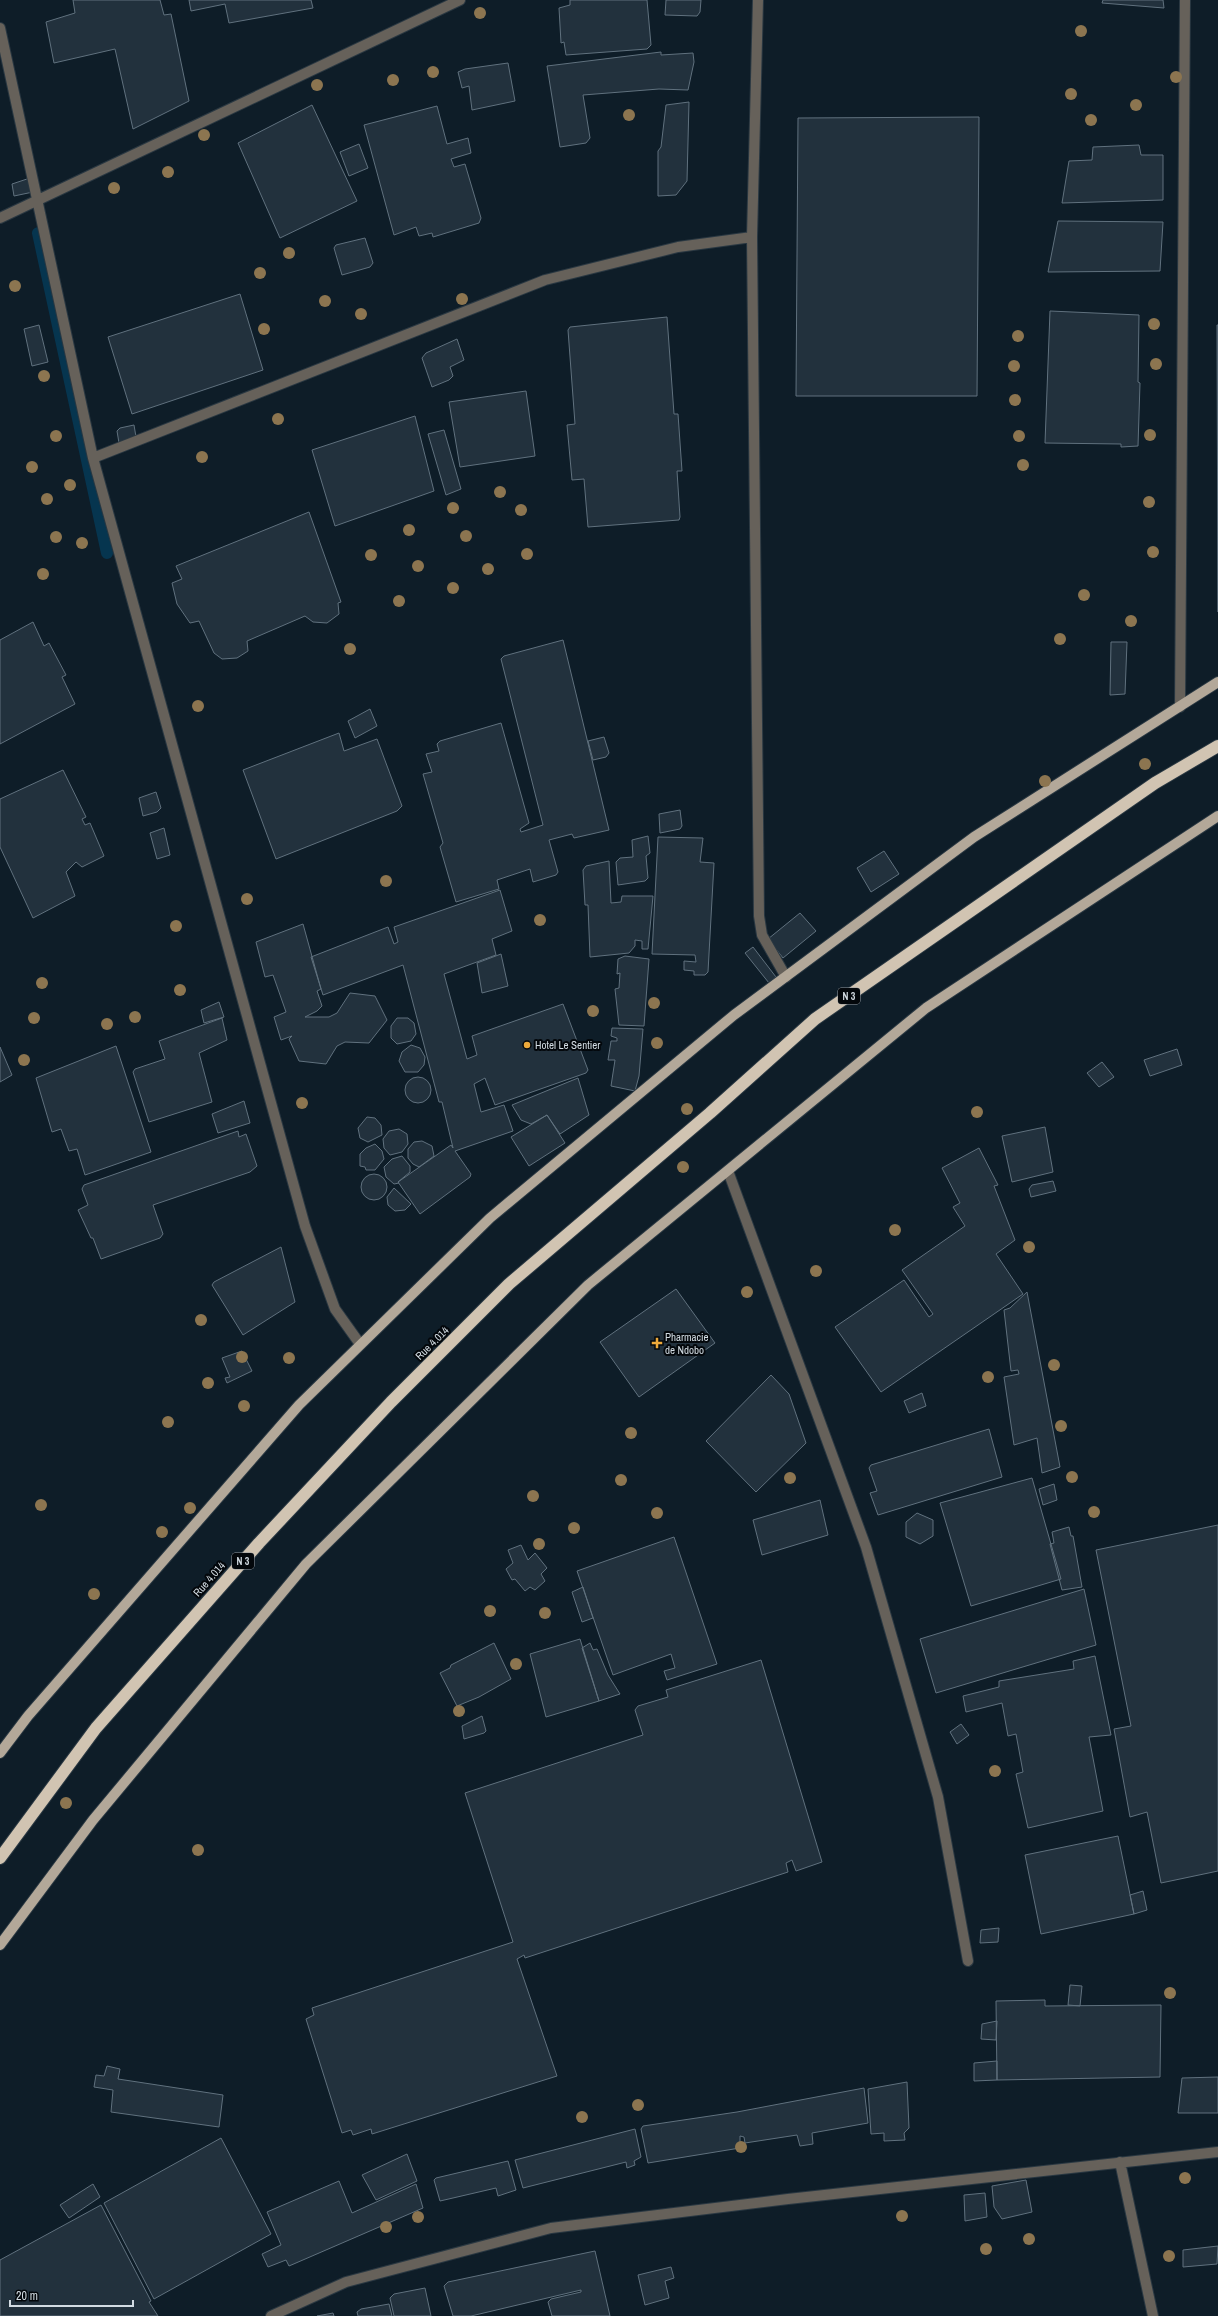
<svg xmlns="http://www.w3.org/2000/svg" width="1218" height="2316" viewBox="0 0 1218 2316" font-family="'Archivo Narrow',sans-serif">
<rect width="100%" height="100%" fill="#0e1d28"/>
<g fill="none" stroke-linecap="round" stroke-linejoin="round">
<path stroke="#06354f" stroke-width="12" d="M38 233 107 553"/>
</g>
<path fill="#22313d" stroke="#60717e" d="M73 0H160L164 15 171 14 189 101 133 129 115 49 54 63 46 22 75 13Z
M189 0H311L313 8 229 23 225 4 191 11Z
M570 0H647L651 45 647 49 566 55 564 42 561 43 559 8 570 5Z
M666 0H701L700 12 697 16 665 15Z
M1103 0H1163L1164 8 1102 3Z
M661 52V55L693 53 694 62 688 90 659 89 583 95 590 138 586 143 560 147 547 66Z
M508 63 515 101 472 110 469 86 462 88 458 72 465 69Z
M689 102 687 181 676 195 658 196V151L661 147 666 105Z
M312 105 357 201 280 238 238 143Z
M437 106 447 144 468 138 471 153 451 159 454 167 465 164 481 218 479 223 433 237 432 233 419 236 416 227 394 235 364 125Z
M979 117 977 396H796L798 118Z
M359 144 368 168 349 176 340 152Z
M1139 145 1141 155H1163V200L1062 203 1069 161 1092 160 1093 147Z
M30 178 33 192 14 196 12 184Z
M1058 221 1163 222 1160 271 1048 272Z
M365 238 373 263 370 267 342 275 334 248 336 245Z
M240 294 263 370 132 414 108 337Z
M1050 311 1139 315 1138 382 1140 383 1138 446 1121 447V444L1045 443Z
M667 317 674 414H678L682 471H677L680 517 679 520 588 527 584 479 572 480 567 425 575 424 568 330 570 327Z
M39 325 48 362 32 366 24 329Z
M1217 325H1218V612Z
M457 339 464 360 450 367 453 376 449 380 432 387 422 358 426 353Z
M526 391 535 456 460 467 449 402Z
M415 416 434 491 335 526 312 450Z
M134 425 136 437 119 443 117 431 120 428Z
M444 430 461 489 446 495 428 434Z
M309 512 341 602 338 603 339 614 327 623 313 622 305 616 247 641 248 651 237 658 222 659 214 653 199 621 190 623 177 604 172 583 182 579 176 566Z
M33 622 44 646 49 643 66 675 62 677 75 704 0 744V640Z
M563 640 609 830 574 838 572 834 549 840 558 872 556 875 533 882 530 869 497 880 499 889 456 902 440 847 443 843 423 774 432 772 426 754 439 751 437 744 440 741 501 723 529 823 520 829 521 832 543 825 501 659 504 656Z
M1111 642H1127L1125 694 1110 695Z
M370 709 377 726 355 738 348 721Z
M339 733 344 751 377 739 402 806 397 811 276 859 243 770Z
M604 737 609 753 606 757 593 760 588 741Z
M63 770 86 817 82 819 85 825 90 823 104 856 82 867 76 862 66 872 75 896 33 918 0 847V799Z
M156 792 161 808 157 812 143 816 139 798Z
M680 810 682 826 680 829 660 833 659 814Z
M164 828 170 855 157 859 150 833Z
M648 836 650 853 646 856 648 878 645 881 618 885 616 862 620 858 633 857 632 840Z
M658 837 703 838 700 862 714 863 708 972 705 975H694V971L684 970V961L696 962 695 955 652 954Z
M884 851 899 874 871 892 857 868Z
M609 861 611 903 621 902 622 896H653L648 949H642V941L635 940V946L629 953 590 957 588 905H585L583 870 586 866Z
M500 890 512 931 492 939 496 955 444 974 467 1059 477 1055 472 1036 563 1004 588 1070 586 1073 495 1105 485 1078 474 1084 481 1112 504 1105 513 1131 455 1151 471 1174 470 1177 420 1214 398 1182 451 1145 453 1148 442 1102H439L403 965 323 995 311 957 388 927 394 944 398 942 394 927Z
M800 913 816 931 783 958 768 939Z
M303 924 321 989 317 991 322 1006 317 1011 305 1017H329L337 1013 350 993 375 996 387 1020 369 1043 345 1042 337 1046 326 1064 299 1061 289 1039 292 1036 281 1040 274 1017 286 1012 273 975 265 977 256 942Z
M753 947 776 977 769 983 745 953Z
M501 954 508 986 482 993 477 963Z
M625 956 649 959 644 1026 619 1025 615 989 619 988 620 973 617 974 618 959Z
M219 1002 224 1017 204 1023 201 1010Z
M222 1018 227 1040 199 1053 212 1102 149 1122 133 1072 135 1069 165 1059 159 1041Z
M397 1018H408L414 1023 416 1034 411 1041 397 1044 391 1038V1026Z
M612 1028 643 1029 639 1076 635 1091 611 1086 615 1060H608L611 1041H617V1038L611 1036Z
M411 1045 420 1048 425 1057 424 1065 418 1072H405L399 1061 402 1052Z
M116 1046 151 1152 85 1175 77 1149 69 1151 61 1129 52 1132 36 1078Z
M0 1047 12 1075 0 1082Z
M1177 1049 1182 1065 1150 1076 1144 1060Z
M1102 1062 1114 1077 1099 1087 1087 1073Z
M405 1090a13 13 0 1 1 26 0a13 13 0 1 1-26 0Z
M578 1078 589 1115 560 1134 547 1115 531 1124 521 1120 512 1105Z
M244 1101 250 1123 218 1133 212 1114Z
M547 1115 565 1143 529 1166 511 1137Z
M367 1117 375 1118 381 1125 382 1135 368 1142 360 1138 358 1128Z
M1045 1127 1053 1172 1012 1182 1002 1136Z
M399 1129 407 1134 408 1144 402 1152 390 1155 384 1148 383 1139 389 1131Z
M238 1131 239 1137 246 1134 257 1166 250 1172 153 1205 163 1234 160 1238 101 1259 93 1238H91L78 1210 88 1205 82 1189 84 1185Z
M422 1141 432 1146 434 1156 419 1167 413 1164 408 1158V1149L414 1142Z
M375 1144 382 1151 384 1159 375 1170H366L365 1167 360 1166V1154L366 1148Z
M979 1148 998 1185 994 1186 1015 1240 996 1254 1023 1294 881 1392 835 1327 904 1280 929 1317 933 1314 902 1270 965 1226 953 1207 960 1203 942 1168Z
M402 1156 410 1166V1172L398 1182 399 1183 394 1184 386 1177 384 1167 392 1159Z
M361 1187a13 13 0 1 1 26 0a13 13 0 1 1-26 0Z
M1053 1181 1056 1191 1031 1197 1029 1189 1032 1185Z
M394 1188 411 1204 405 1210 395 1211 388 1205 387 1197Z
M281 1247 295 1302 243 1335 212 1285 214 1282Z
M676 1289 715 1343 639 1397 600 1342Z
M1027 1292 1060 1467 1042 1473 1037 1438 1014 1445 1004 1377 1019 1374 1018 1370 1011 1371 1004 1310 1010 1308Z
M242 1351 252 1371 227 1383 225 1378 230 1377 222 1358Z
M771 1375 789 1394 806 1443 756 1492 706 1441Z
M922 1393 926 1406 909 1413 904 1401Z
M989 1429 1002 1477 878 1515 870 1493 877 1491 869 1468 871 1465Z
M1032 1478 1061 1579 971 1606 940 1503Z
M1054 1484 1057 1500 1043 1505 1039 1489Z
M820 1500 828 1535 762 1555 753 1520Z
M917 1513 933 1520V1536L920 1544 906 1537V1522Z
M1218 1525V1871L1161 1883 1147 1812 1130 1817 1114 1729 1131 1726 1096 1550Z
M1069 1527 1071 1536H1073L1082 1587 1062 1590 1050 1544 1054 1543 1052 1532Z
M674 1537 717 1664 667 1680 664 1671 675 1668 671 1654 613 1675 577 1571Z
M521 1545 528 1560 535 1553 547 1568 541 1574 545 1581 535 1590 530 1587 525 1591 515 1579 512 1580 506 1569 513 1563 508 1550Z
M583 1587 593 1618 582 1622 572 1592Z
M1084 1589 1096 1645 936 1693 920 1639Z
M580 1639 599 1701 546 1717 530 1654Z
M494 1643 511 1679 479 1697 457 1706 440 1673 450 1668 451 1665Z
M590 1643 593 1650 597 1649 608 1675 620 1694 599 1701 582 1648Z
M1095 1656 1111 1735 1089 1737 1103 1811 1028 1828 1016 1774 1023 1772 1016 1734 1008 1736 1002 1703 966 1712 963 1696 999 1687V1681L1074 1669 1073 1661Z
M761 1660 822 1862 796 1871 792 1860 786 1863 788 1872 525 1958 524 1955 517 1959 557 2076 372 2134 371 2129 353 2135 351 2130 342 2133 306 2019 314 2015 312 2008 513 1942 465 1793 643 1735 635 1710 638 1706 668 1697 666 1690Z
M482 1716 486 1731 484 1733 464 1739 462 1726Z
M961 1724 969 1735 957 1744 950 1732Z
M1118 1836 1134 1914 1041 1934 1025 1855Z
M1143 1891 1147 1910 1134 1914 1130 1895Z
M999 1928 998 1942 980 1943 981 1930Z
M1070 1985 1082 1986 1080 2006 1068 2005Z
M1045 2000V2006L1161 2005 1160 2077 997 2080 996 2001Z
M997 2021 996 2040 981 2039 982 2024Z
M997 2061V2080L974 2081V2063Z
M107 2066 120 2069 118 2079 223 2095 219 2127 111 2112 113 2090 94 2087 96 2075 104 2076Z
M1218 2077V2113H1178L1182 2078Z
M907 2082 909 2128 904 2133 905 2140 884 2141V2133L871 2134 868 2089Z
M864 2088 868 2123 812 2133 813 2144 800 2146 797 2135 745 2143 744 2137 740 2136V2148L648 2163 641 2129 643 2126 737 2112Z
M635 2129 641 2157 634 2161 635 2165 627 2168 626 2162 523 2188 515 2160Z
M221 2138 271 2234 154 2299 104 2203Z
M407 2154 417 2181 376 2200 362 2175Z
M508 2161 516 2190 498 2196 496 2188 440 2201 434 2180 436 2178Z
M1026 2180 1032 2212 1002 2219 994 2207 992 2186Z
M339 2181 352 2213 416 2184 423 2208 289 2266 286 2260 268 2267 262 2254 281 2245 267 2212Z
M93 2184 100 2197 69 2218 60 2205Z
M985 2193 987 2217 965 2221 964 2195Z
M101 2205 151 2301 149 2302 158 2316H0V2260Z
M1218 2246 1217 2264 1183 2267V2250Z
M595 2251 610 2316H552L548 2302 551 2299 581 2292V2290L471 2316H453L444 2286 448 2282Z
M671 2267 674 2278 665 2281 669 2298 645 2305 638 2275Z
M425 2288 431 2316H394L390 2298 394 2294Z
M389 2304 392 2316H358L357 2312 361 2309Z
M333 2313 334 2316H317Z"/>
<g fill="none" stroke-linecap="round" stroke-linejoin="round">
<g stroke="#2a3842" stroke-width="12">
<path id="minor" d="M758 0 752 237 759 916 762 935 786 977
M0 28 93 458 305 1226 335 1309 360 1344
M0 218 460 0
M93 458 545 280 678 247 752 237
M1180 707 1185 0
M728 1171 866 1547 938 1797 968 1961
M1120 2162 1153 2316
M271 2316 346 2282 551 2228 788 2199 1218 2152"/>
</g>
<g stroke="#2a3842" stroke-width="12">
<path id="major" d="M0 1753 28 1716 299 1405 490 1218 734 1015 974 837 1218 682
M0 1945 93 1820 306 1564 588 1285 926 1008 1218 816"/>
</g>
<g stroke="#2a3842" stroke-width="14">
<path id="highway" d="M0 1858 96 1728 259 1543 391 1402 509 1284 710 1113 815 1019 1155 783 1218 746"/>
</g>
<use href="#minor" stroke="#66615a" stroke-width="10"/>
<use href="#major" stroke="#b3a899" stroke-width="10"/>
<use href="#highway" stroke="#d1c4b2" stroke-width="12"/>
</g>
<g fill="#8c7550">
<circle cx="480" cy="13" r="6"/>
<circle cx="1081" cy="31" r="6"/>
<circle cx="433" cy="72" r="6"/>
<circle cx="1176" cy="77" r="6"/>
<circle cx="393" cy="80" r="6"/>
<circle cx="317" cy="85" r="6"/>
<circle cx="1071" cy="94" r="6"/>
<circle cx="1136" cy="105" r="6"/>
<circle cx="629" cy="115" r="6"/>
<circle cx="1091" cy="120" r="6"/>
<circle cx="204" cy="135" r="6"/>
<circle cx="168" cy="172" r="6"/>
<circle cx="114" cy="188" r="6"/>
<circle cx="289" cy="253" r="6"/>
<circle cx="260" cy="273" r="6"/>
<circle cx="15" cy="286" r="6"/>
<circle cx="462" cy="299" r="6"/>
<circle cx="325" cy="301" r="6"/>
<circle cx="361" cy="314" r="6"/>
<circle cx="1154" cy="324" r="6"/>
<circle cx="264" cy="329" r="6"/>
<circle cx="1018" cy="336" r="6"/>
<circle cx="1156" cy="364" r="6"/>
<circle cx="1014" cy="366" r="6"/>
<circle cx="44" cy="376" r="6"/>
<circle cx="1015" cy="400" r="6"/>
<circle cx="278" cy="419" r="6"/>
<circle cx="1150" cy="435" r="6"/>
<circle cx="56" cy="436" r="6"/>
<circle cx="1019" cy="436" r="6"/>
<circle cx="202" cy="457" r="6"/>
<circle cx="1023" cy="465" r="6"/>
<circle cx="32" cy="467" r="6"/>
<circle cx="70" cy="485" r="6"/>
<circle cx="500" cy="492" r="6"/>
<circle cx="47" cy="499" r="6"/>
<circle cx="1149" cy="502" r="6"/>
<circle cx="453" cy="508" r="6"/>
<circle cx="521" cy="510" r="6"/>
<circle cx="409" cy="530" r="6"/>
<circle cx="466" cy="536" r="6"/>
<circle cx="56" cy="537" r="6"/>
<circle cx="82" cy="543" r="6"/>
<circle cx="1153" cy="552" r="6"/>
<circle cx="527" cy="554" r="6"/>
<circle cx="371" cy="555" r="6"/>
<circle cx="418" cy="566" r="6"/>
<circle cx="488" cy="569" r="6"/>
<circle cx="43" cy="574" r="6"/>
<circle cx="453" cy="588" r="6"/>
<circle cx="1084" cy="595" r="6"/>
<circle cx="399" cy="601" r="6"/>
<circle cx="1131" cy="621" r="6"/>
<circle cx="1060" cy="639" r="6"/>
<circle cx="350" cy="649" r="6"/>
<circle cx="198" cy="706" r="6"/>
<circle cx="1145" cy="764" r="6"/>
<circle cx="1045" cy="781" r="6"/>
<circle cx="386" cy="881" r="6"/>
<circle cx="247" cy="899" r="6"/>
<circle cx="540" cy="920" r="6"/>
<circle cx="176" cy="926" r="6"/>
<circle cx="42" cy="983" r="6"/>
<circle cx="180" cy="990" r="6"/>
<circle cx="654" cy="1003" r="6"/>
<circle cx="593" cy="1011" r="6"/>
<circle cx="135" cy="1017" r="6"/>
<circle cx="34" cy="1018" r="6"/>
<circle cx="107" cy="1024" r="6"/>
<circle cx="657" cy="1043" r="6"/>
<circle cx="24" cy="1060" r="6"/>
<circle cx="302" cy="1103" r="6"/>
<circle cx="687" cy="1109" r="6"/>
<circle cx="977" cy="1112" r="6"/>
<circle cx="683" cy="1167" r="6"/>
<circle cx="895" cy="1230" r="6"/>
<circle cx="1029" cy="1247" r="6"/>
<circle cx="816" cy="1271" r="6"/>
<circle cx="747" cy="1292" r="6"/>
<circle cx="201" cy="1320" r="6"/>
<circle cx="242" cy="1357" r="6"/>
<circle cx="289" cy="1358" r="6"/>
<circle cx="1054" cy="1365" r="6"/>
<circle cx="988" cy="1377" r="6"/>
<circle cx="208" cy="1383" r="6"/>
<circle cx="244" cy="1406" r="6"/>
<circle cx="168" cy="1422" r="6"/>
<circle cx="1061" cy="1426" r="6"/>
<circle cx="631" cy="1433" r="6"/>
<circle cx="1072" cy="1477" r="6"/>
<circle cx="790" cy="1478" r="6"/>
<circle cx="621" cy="1480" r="6"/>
<circle cx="533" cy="1496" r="6"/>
<circle cx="41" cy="1505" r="6"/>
<circle cx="190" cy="1508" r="6"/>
<circle cx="1094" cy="1512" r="6"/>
<circle cx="657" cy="1513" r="6"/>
<circle cx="574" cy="1528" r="6"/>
<circle cx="162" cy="1532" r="6"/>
<circle cx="539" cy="1544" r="6"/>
<circle cx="94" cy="1594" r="6"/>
<circle cx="490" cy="1611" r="6"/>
<circle cx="545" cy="1613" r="6"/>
<circle cx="516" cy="1664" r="6"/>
<circle cx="459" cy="1711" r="6"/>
<circle cx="995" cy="1771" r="6"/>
<circle cx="66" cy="1803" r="6"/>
<circle cx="198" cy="1850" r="6"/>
<circle cx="1170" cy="1993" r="6"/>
<circle cx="638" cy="2105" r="6"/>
<circle cx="582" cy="2117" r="6"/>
<circle cx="741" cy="2147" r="6"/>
<circle cx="1185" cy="2178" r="6"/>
<circle cx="902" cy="2216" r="6"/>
<circle cx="418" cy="2217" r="6"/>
<circle cx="386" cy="2227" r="6"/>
<circle cx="1029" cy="2239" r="6"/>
<circle cx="986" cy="2249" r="6"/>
<circle cx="1169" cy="2256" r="6"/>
</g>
<g fill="#eca93b" stroke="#03070b" stroke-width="1.5">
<circle cx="527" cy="1045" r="4"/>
<path d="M655 1337h4v4h4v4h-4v4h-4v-4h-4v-4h4z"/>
</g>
<g text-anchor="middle" stroke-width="4" stroke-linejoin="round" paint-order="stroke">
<g fill="#03070b" stroke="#959ca2" stroke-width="1">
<rect x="838" y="988" width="22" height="16" rx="3"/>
<rect x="232" y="1553" width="22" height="16" rx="3"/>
</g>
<g font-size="10" font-weight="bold" fill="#d3dce3">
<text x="849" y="1000">N 3</text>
<text x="243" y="1565">N 3</text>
</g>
<g font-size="11" fill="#d3dce3" stroke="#03070b" text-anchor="start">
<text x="535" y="1049">Hotel Le Sentier</text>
<text x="665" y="1341">Pharmacie<tspan x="665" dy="13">de Ndobo</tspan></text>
</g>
<g font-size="11" fill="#d3dce3" stroke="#03070b">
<text transform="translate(432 1343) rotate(-45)" y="4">Rue 4.014</text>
<text transform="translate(209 1579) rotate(-49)" y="4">Rue 4.014</text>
</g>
</g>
<path d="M10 2300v6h123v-6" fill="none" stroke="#d3dce3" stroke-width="2"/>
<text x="16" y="2300" font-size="12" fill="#d3dce3" stroke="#03070b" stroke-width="3" paint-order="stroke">20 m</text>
</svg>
